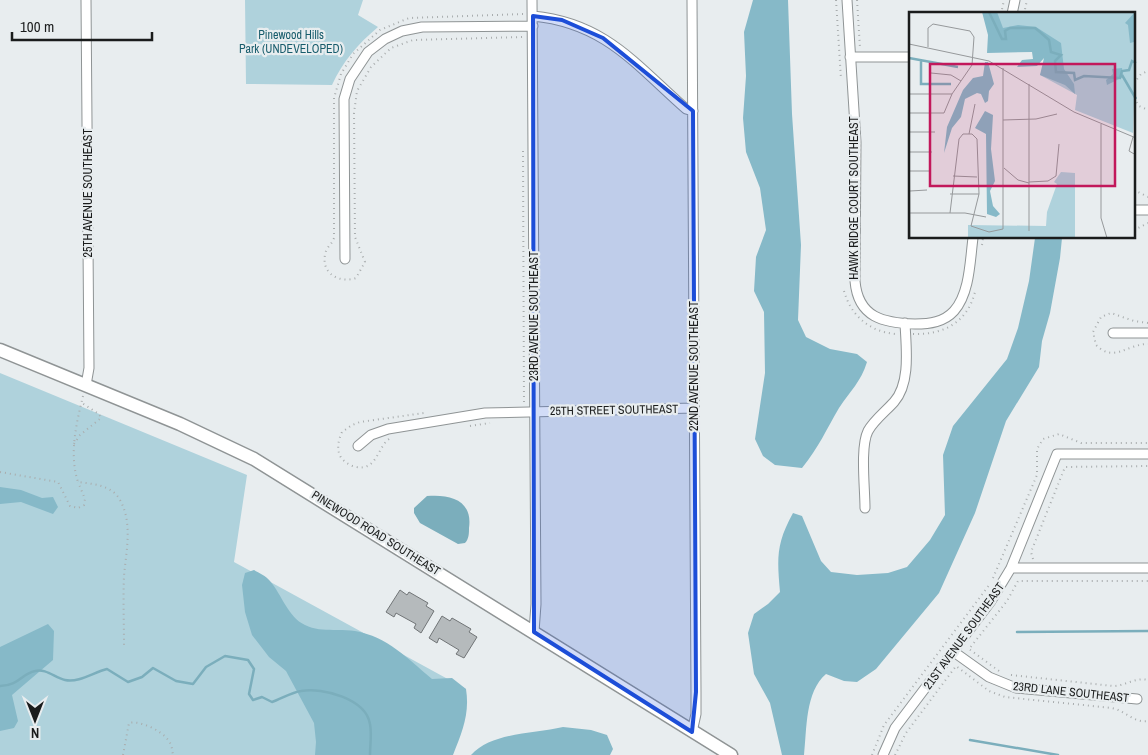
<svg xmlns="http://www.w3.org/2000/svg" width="1148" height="755" viewBox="0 0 1148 755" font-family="'Archivo Narrow',sans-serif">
<rect width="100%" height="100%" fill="#e8edef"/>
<path fill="#afd2dc" d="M245 0H363L358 15 378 27C358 44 343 61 332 85L246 84Z
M0 373 247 475 234 562 466 689 433 755H0Z"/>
<path fill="#86b9c8" d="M753 0H788L792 114 801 245 798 320 806 337 830 349 857 354 867 362C861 382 850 391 839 408 826 430 819 447 802 468L775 465 763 456 755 439 765 373 764 312 754 291 756 257 766 230 760 188 746 152 743 118 746 76 744 32Z
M1035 238H1062L1060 258 1050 313 1042 341 1039 367 1006 421 975 513 939 593 876 669 857 682 844 681 826 674C805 692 807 729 804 755H782L770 703 754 674 748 633 754 614 768 604 780 592C777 558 776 544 793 513L802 516 821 561 831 572 857 575 888 573 907 567 930 540 945 515 943 455 953 426 1007 359 1018 328 1029 281Z
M0 487 21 490 42 498 53 497 58 507 53 514 21 502 0 504Z
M254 570C259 573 266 576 270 581 282 595 288 617 305 625 321 633 338 628 355 631 388 637 407 658 432 679L452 678 466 689C470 714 462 732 453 755H315L316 742 314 723 286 671 269 657 252 635 245 612 242 585 245 573Z
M48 624 54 631 53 660 12 695 18 721 14 728 0 731V647Z
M563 727 591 730 607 735 613 749 610 755H471C492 732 534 734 563 727Z"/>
<path fill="#7baebc" d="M427 496C450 494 473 500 469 528 469 533 469 539 465 543L458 544 420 523 414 513V508Z"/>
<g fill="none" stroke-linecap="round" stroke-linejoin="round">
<path stroke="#7baebc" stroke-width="2.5" d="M1017 632 1148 631
M0 686C20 685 21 674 35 671 46 668 55 678 65 680 79 683 94 672 107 669L128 682 142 677 153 668 176 681 193 684 206 667 225 656 248 660 254 669 249 694 253 700 262 697 272 702C281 699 292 692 301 691 323 687 366 699 370 724 372 733 370 745 370 755
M970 740 1058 755"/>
</g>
<path fill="#b5babc" stroke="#717577" d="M400 590 407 595 409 592 428 603 426 606 434 611 421 633 414 628 416 624 396 613 394 617 386 612Z
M442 616 450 621 452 618 471 629 469 632 477 637 464 658 456 654 459 650 439 638 437 643 429 638Z"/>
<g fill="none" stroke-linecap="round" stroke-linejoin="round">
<g stroke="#8f9495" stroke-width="11">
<path id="street" d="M532 0 536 604 534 632
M847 0 856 142 855 281C858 318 884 323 915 324 930 324 944 322 954 311 970 293 970 260 973 238
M1012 14 1015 0
M533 16C605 23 635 64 686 109L693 111
M850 57H910
M1134 210H1148
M345 259 344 99 350 79 368 52 385 39 402 31 422 27 533 26
M1113 333H1148
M86 385 89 368 86 0
M358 446 371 435 388 429 485 413 694 408
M865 508C865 488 860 447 868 431 874 420 886 411 894 402 911 383 906 347 905 323
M1011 568H1148
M954 652 989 677 1016 688 1137 699
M692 732 696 714V692L692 0
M883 755 895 728 991 601 1011 568 1057 454H1148"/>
</g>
<g stroke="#8f9495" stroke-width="15">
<path id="secondary" d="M0 350 180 424 254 459 731 755"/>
</g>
<path stroke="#a9adae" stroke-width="2" stroke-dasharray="1 4" stroke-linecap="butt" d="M836 0 841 79
M857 0 860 48
M523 14 409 18 380 30 353 54 341 74 334 98V238C332 244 328 246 326 251 319 272 338 284 356 278L365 262 355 237 354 113 357 91 371 67 391 48 413 40 523 37
M1001 14 1004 0
M1024 14 1027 0
M1134 83 1141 74 1148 71
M1134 98 1139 106 1148 110
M523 151 524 403
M1134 190 1148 197
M1134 230 1148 223
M982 245 983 238
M844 291C851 316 870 332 896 334
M1148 323 1134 321 1111 313 1101 317 1093 332 1096 345C1114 363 1127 344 1148 344
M913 334C943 335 967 323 975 292
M83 396C76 425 69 454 78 482 93 484 112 485 120 500 133 523 126 552 124 576 123 599 124 623 124 646
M470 426 490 423
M389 439C377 448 377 471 356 467 351 466 346 463 342 459 336 451 338 441 342 432L352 425 360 422 424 413
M74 444 80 435 101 418 99 414 82 403
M0 472 58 482 70 506 78 508 84 505 85 499 78 482
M1033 559 1031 552 1065 467 1148 466
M993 578 1037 475V449L1043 439 1059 434 1081 443H1148
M999 671 969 649 1007 601 1018 581H1148
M1011 675 1113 686C1125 686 1135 677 1148 680
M123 755 129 723C140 720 162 731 168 740 172 744 172 750 173 755
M872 755 884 725 990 584
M895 755 906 733 956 666 989 691 1005 697 1112 708C1126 711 1133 723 1148 721"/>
<use href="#street" stroke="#fff" stroke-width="9"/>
<use href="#secondary" stroke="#fff" stroke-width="12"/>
</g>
<path fill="#1d4ed8" fill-opacity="0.2" stroke="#1d4ed8" stroke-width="4" stroke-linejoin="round" d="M533 16 562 20 603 38 693 111 696 692 692 732 534 632Z"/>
<g text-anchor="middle" stroke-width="4.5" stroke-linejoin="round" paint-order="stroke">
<g font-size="12" fill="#175c6c" stroke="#e8edef">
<text x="291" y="39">Pinewood Hills<tspan x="291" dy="14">Park (UNDEVELOPED)</tspan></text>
</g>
<g font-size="12" fill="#1a1c1c" stroke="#e8edef">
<text transform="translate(88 193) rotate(-90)" y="4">25TH AVENUE SOUTHEAST</text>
<text transform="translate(854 198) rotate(-90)" y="4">HAWK RIDGE COURT SOUTHEAST</text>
<text transform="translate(534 316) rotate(-90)" y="4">23RD AVENUE SOUTHEAST</text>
<text transform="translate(694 366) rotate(-90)" y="4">22ND AVENUE SOUTHEAST</text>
<text transform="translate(614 410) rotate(-1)" y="4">25TH STREET SOUTHEAST</text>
<text transform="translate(376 533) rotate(32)" y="4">PINEWOOD ROAD SOUTHEAST</text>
<text transform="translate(964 636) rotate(-54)" y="4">21ST AVENUE SOUTHEAST</text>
<text transform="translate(1071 692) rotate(6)" y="4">23RD LANE SOUTHEAST</text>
</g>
</g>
<g transform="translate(909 12)">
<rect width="226" height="226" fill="#e8edef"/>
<path d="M78 0H226L222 30H227L224 121 166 98 168 83 131 63 142 40 83 34ZM152 160 166 161V226H59V213L137 214 138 200 148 172 145 170Z" fill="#afd2dc"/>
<path d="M73 0H88L94 16 109 13 127 15 152 31 155 57 165 72 166 82 156 73 131 63 135 46 128 54 108 55 113 48 124 47 123 40 78 41 79 23ZM226 0 225 30 221 31 219 13 216 11ZM76 50H79L85 72 80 79 79 89 76 91 72 82 68 81 56 87 52 105 43 116 35 141 38 115 54 78 64 66 74 64ZM213 56 214 65 198 73 197 68 204 62 203 57ZM76 99 84 103 82 137 86 169 81 179 84 194 91 202 87 205 78 202 77 122 66 116Z" fill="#86b9c8"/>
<path fill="none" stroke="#7baebc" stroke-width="2.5" d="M80 0 93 27H97L96 19 101 16H126L131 20 140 28 142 40 152 43 146 49 147 60 165 61 166 68 175 64 211 66 213 59 220 58 223 49 227 51M0 46 49 55M12 49V72H42M213 63 227 87"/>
<path fill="none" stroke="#96999b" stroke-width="1" d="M0 32 80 49 165 100 227 126M22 61 42 63 52 69M120 72V219M0 82H43M0 101H35L43 82 63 53 65 25 61 19 24 12 19 16V35M0 101 1 226M94 108 127 107 148 102M192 112V206L198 226M1 120H26M60 122 66 92M224 125 220 139 227 143M1 140H23M95 156 109 168 120 171M1 159H20M44 164 68 165M120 170 139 169 147 164 150 132M1 179 18 178M41 182H70M1 201H56L77 205M41 201 50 127 54 122H63L68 127 70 182 62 214 80 220 94 217V56"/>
<path fill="#c2185b" fill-opacity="0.15" stroke="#c2185b" stroke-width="2.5" d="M21 52H206V174H21Z"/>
<rect width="226" height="226" fill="none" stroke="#1a1c1c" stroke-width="2.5"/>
</g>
<g transform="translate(35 720) rotate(180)" stroke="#e8edef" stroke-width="4" paint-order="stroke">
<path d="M0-4L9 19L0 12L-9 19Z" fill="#1a1c1c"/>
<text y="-8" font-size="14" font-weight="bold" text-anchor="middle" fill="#1a1c1c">N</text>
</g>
<path d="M12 32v8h140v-8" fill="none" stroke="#1a1c1c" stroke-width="2.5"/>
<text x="20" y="32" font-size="15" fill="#1a1c1c" stroke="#e8edef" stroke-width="4" paint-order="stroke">100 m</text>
</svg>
